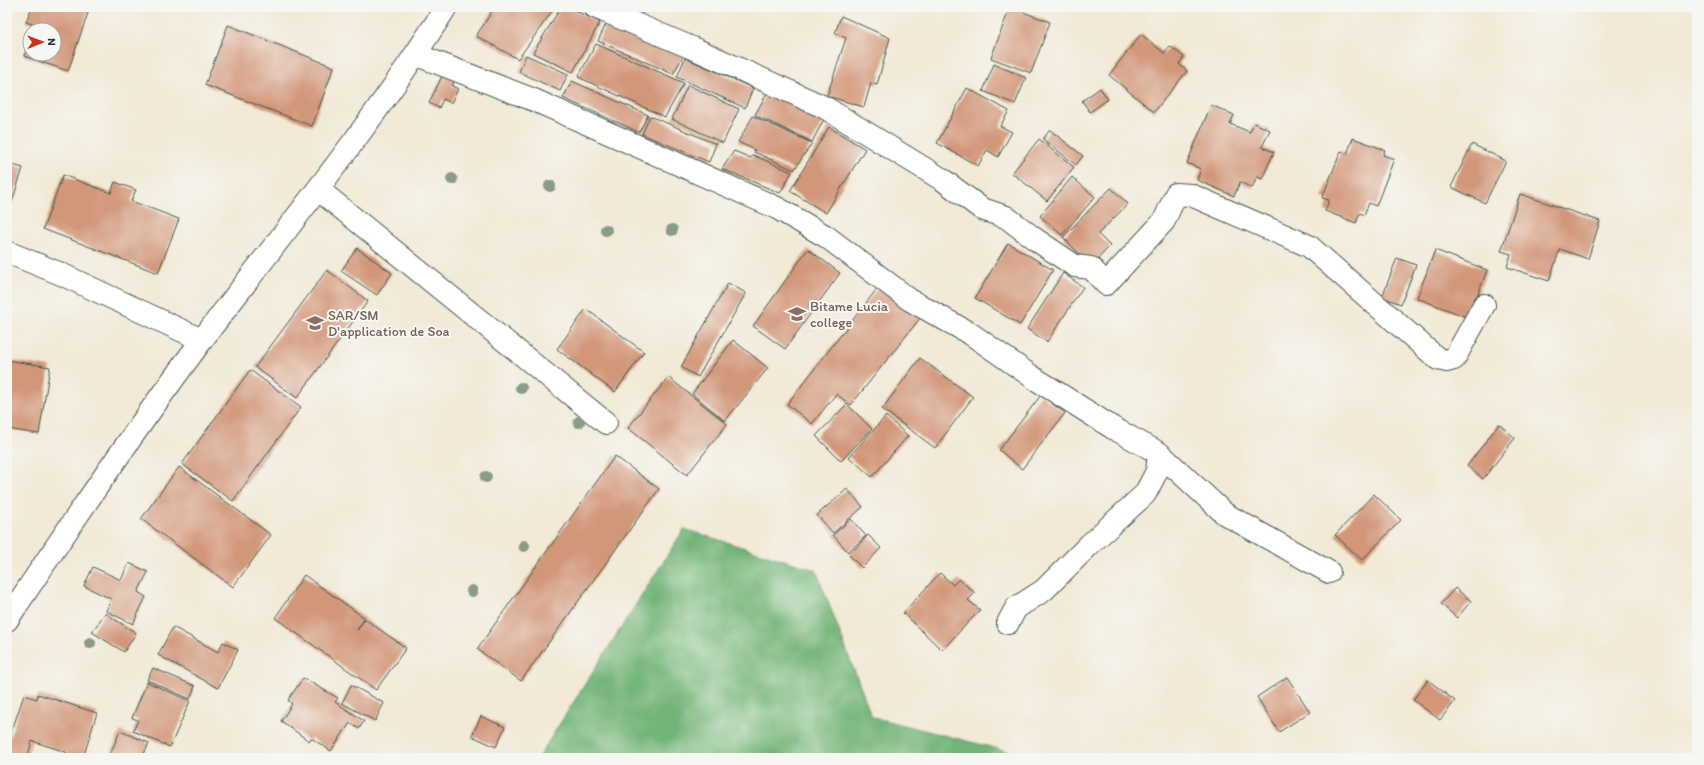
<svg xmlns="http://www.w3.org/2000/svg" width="1704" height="765" viewBox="0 0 1704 765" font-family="Itim,sans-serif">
<rect width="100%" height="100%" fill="#f6f6f2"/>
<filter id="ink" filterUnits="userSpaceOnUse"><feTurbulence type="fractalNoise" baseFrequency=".025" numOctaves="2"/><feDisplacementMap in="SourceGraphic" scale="8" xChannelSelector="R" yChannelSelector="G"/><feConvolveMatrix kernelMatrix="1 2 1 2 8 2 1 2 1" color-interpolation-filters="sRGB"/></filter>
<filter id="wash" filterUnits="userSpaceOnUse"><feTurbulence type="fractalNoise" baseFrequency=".012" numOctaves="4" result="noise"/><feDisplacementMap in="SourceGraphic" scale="16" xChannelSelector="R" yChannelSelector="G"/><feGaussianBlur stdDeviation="0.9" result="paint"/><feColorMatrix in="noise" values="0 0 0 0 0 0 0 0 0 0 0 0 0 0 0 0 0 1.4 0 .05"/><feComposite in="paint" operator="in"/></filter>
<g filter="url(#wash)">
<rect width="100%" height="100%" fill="#f2e9d6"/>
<path fill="#73b578" stroke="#497956" d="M684 529 816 570 872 717 1030 757 1042 758H538Z"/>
<g id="blocks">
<path fill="#d29678" d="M32 7H90L68 71 24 56 30 39V54H54V30H33L35 25 26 22Z
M488 7H555L518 59 476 36 493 10Z
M561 7H567L600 22 573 72 533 53Z
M624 7H647L639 18Z
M1010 7 1050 22 1031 73 991 58Z
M841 16 890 38 877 85 871 83 864 107 827 96 846 38 835 33Z
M607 22 683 56 673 74 598 41Z
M228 25 334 67 312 126 205 85Z
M1141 34 1164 53 1170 46 1184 57 1179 64 1187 71 1154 112 1109 75Z
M596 44 684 83 665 117 578 77Z
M526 55 568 74 560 91 519 72Z
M685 58 753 88 745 108 677 77Z
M994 64 1026 78 1015 104 983 91Z
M445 70 457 75 452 86 458 89 451 103 443 99 439 108 429 103Z
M572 81 648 115 639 132 563 98Z
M688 85 739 109 723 143 672 119Z
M967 88 1009 111 1000 126 1012 132 998 157 987 150 978 166 937 143Z
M1100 88 1108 99 1090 112 1082 101Z
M767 93 824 119 812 142 755 115Z
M1211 105 1234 115 1230 124 1250 132 1254 123 1270 130 1262 147 1274 152 1262 179 1257 177 1252 188 1240 182 1234 196 1197 180 1201 169 1187 163Z
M650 116 716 144 709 162 642 134Z
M753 116 812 143 794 170 754 152 755 150 738 142Z
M829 127 865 149 826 213 790 191Z
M1050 130 1083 156 1076 165 1043 139Z
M1353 138 1385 150 1383 155 1394 159 1376 206 1369 203 1364 215 1360 213 1356 223 1325 211 1329 200 1322 198 1341 151 1347 154Z
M1039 139 1074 167 1047 201 1012 173Z
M1472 144 1506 161 1485 203 1451 187Z
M734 151 751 158 753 155 792 172 780 193 722 169Z
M7 163 23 168 10 208 7 207Z
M63 175 111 193 115 182 136 190 131 201 179 219 158 273 43 229Z
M1072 177 1095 197 1062 235 1040 216Z
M1111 188 1128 204 1098 234 1110 246 1091 266 1063 237Z
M1520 194 1600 221 1588 259 1560 249 1549 281 1507 267 1511 254 1501 251Z
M1008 243 1053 270 1020 325 975 298Z
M357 248 392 273 377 295 341 271Z
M808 249 840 273 785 349 753 326Z
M1435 250 1487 270 1469 318 1417 298Z
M1397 258 1416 265 1401 304 1382 297Z
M327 270 368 301 297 398 255 367Z
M1063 273 1083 287 1047 342 1027 329Z
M728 283 746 293 698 377 681 367Z
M880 285 921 317 851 405 836 394 812 424 787 404Z
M586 309 644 352 615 392 557 349Z
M733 340 768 368 725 421 692 394Z
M920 358 973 397 935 448 882 409Z
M7 360 50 367 39 434 7 429Z
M250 370 301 407 233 501 182 464Z
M668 377 727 424 687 475 628 428Z
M1041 395 1065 413 1022 469 999 450Z
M847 404 872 429 841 461 816 436Z
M886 416 908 436 872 477 849 457Z
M1499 424 1515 438 1483 479 1467 466Z
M615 456 659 489 521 681 477 649Z
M179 467 271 535 233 587 141 519Z
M847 489 863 507 833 533 817 515Z
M1374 494 1401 520 1362 560 1335 535Z
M851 519 866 536 848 552 833 535Z
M868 535 881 548 862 568 849 555Z
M129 563 148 572 138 592 146 597 133 624 106 611 111 599 84 586 93 567 121 580Z
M940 573 953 585 959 579 975 593 968 600 980 610 942 650 903 613Z
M304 575 365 618 357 630 365 619 406 648 376 690 275 618Z
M1455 588 1471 601 1457 618 1441 604Z
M105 613 136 633 124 652 92 632Z
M173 627 218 652 223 642 238 650 218 688 158 655Z
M153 668 195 686 190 699 147 680Z
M1287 677 1310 712 1279 732 1257 697Z
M303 678 338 698 335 702 364 721 359 729 350 723 331 751 311 738 309 741 281 721 292 704 288 700Z
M1428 680 1455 701 1440 720 1413 700Z
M147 682 190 701 170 747 133 731 138 720 132 718Z
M351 685 384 703 375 721 342 703Z
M38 694 97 713 84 755 93 758H64L66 752 32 741 27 758H7V745L24 695 37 699Z
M481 716 505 727 496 747 472 736Z
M120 731 149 743 142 758 109 757Z"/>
</g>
</g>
<g filter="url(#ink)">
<use href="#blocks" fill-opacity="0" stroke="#3f574c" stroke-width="1"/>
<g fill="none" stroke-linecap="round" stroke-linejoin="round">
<g stroke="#3f574c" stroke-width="24">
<path id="minor" d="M595 7 697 50 824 107 943 180 982 209 1006 217 1035 239 1075 266 1091 268 1106 284 1164 221 1176 194 1191 195 1309 246 1438 359 1447 361 1454 359 1484 305
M417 55 534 100 777 208 827 237 910 300 971 334 1034 378 1113 428 1159 453 1157 471 1145 494 1089 545 1044 590 1016 608 1008 623
M319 190 606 423
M7 252 61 274 202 340
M1159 453 1225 514 1329 572
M7 620C70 525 134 431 202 340 285 230 373 124 446 7"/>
</g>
<use href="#minor" stroke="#fff" stroke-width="22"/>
</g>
<g fill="#8a9b87">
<circle cx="452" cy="179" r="6"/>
<circle cx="550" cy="186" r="6"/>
<circle cx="606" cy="230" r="6"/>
<circle cx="672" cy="230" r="6"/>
<circle cx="521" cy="388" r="6"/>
<circle cx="579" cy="422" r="6"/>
<circle cx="486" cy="477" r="6"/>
<circle cx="524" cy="546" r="6"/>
<circle cx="472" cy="591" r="6"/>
<circle cx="90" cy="643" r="6"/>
</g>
</g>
<defs>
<g id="school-bare" transform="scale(1.38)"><path d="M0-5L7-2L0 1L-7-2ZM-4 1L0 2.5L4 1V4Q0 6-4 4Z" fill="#8d6e63" stroke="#f6f6f2" stroke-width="2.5" paint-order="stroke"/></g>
</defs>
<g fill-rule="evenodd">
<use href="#school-bare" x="797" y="314"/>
<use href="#school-bare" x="315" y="323"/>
</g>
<g text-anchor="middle" stroke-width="4" stroke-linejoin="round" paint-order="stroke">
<g font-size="14" fill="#785e54" stroke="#f6f6f2" text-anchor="start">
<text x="810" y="311">Bitame Lucia<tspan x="810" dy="16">college</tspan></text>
<text x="328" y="320">SAR/SM<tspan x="328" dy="16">D'application de Soa</tspan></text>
</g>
</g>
<rect width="1704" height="765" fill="none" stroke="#f6f6f2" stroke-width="24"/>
<g transform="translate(42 42) rotate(89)"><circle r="19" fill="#f6f6f2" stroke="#a0aca6"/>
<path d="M0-3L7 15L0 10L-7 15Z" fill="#c8321e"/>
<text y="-6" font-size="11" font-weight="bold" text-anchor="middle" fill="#1f3d34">N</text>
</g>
</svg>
